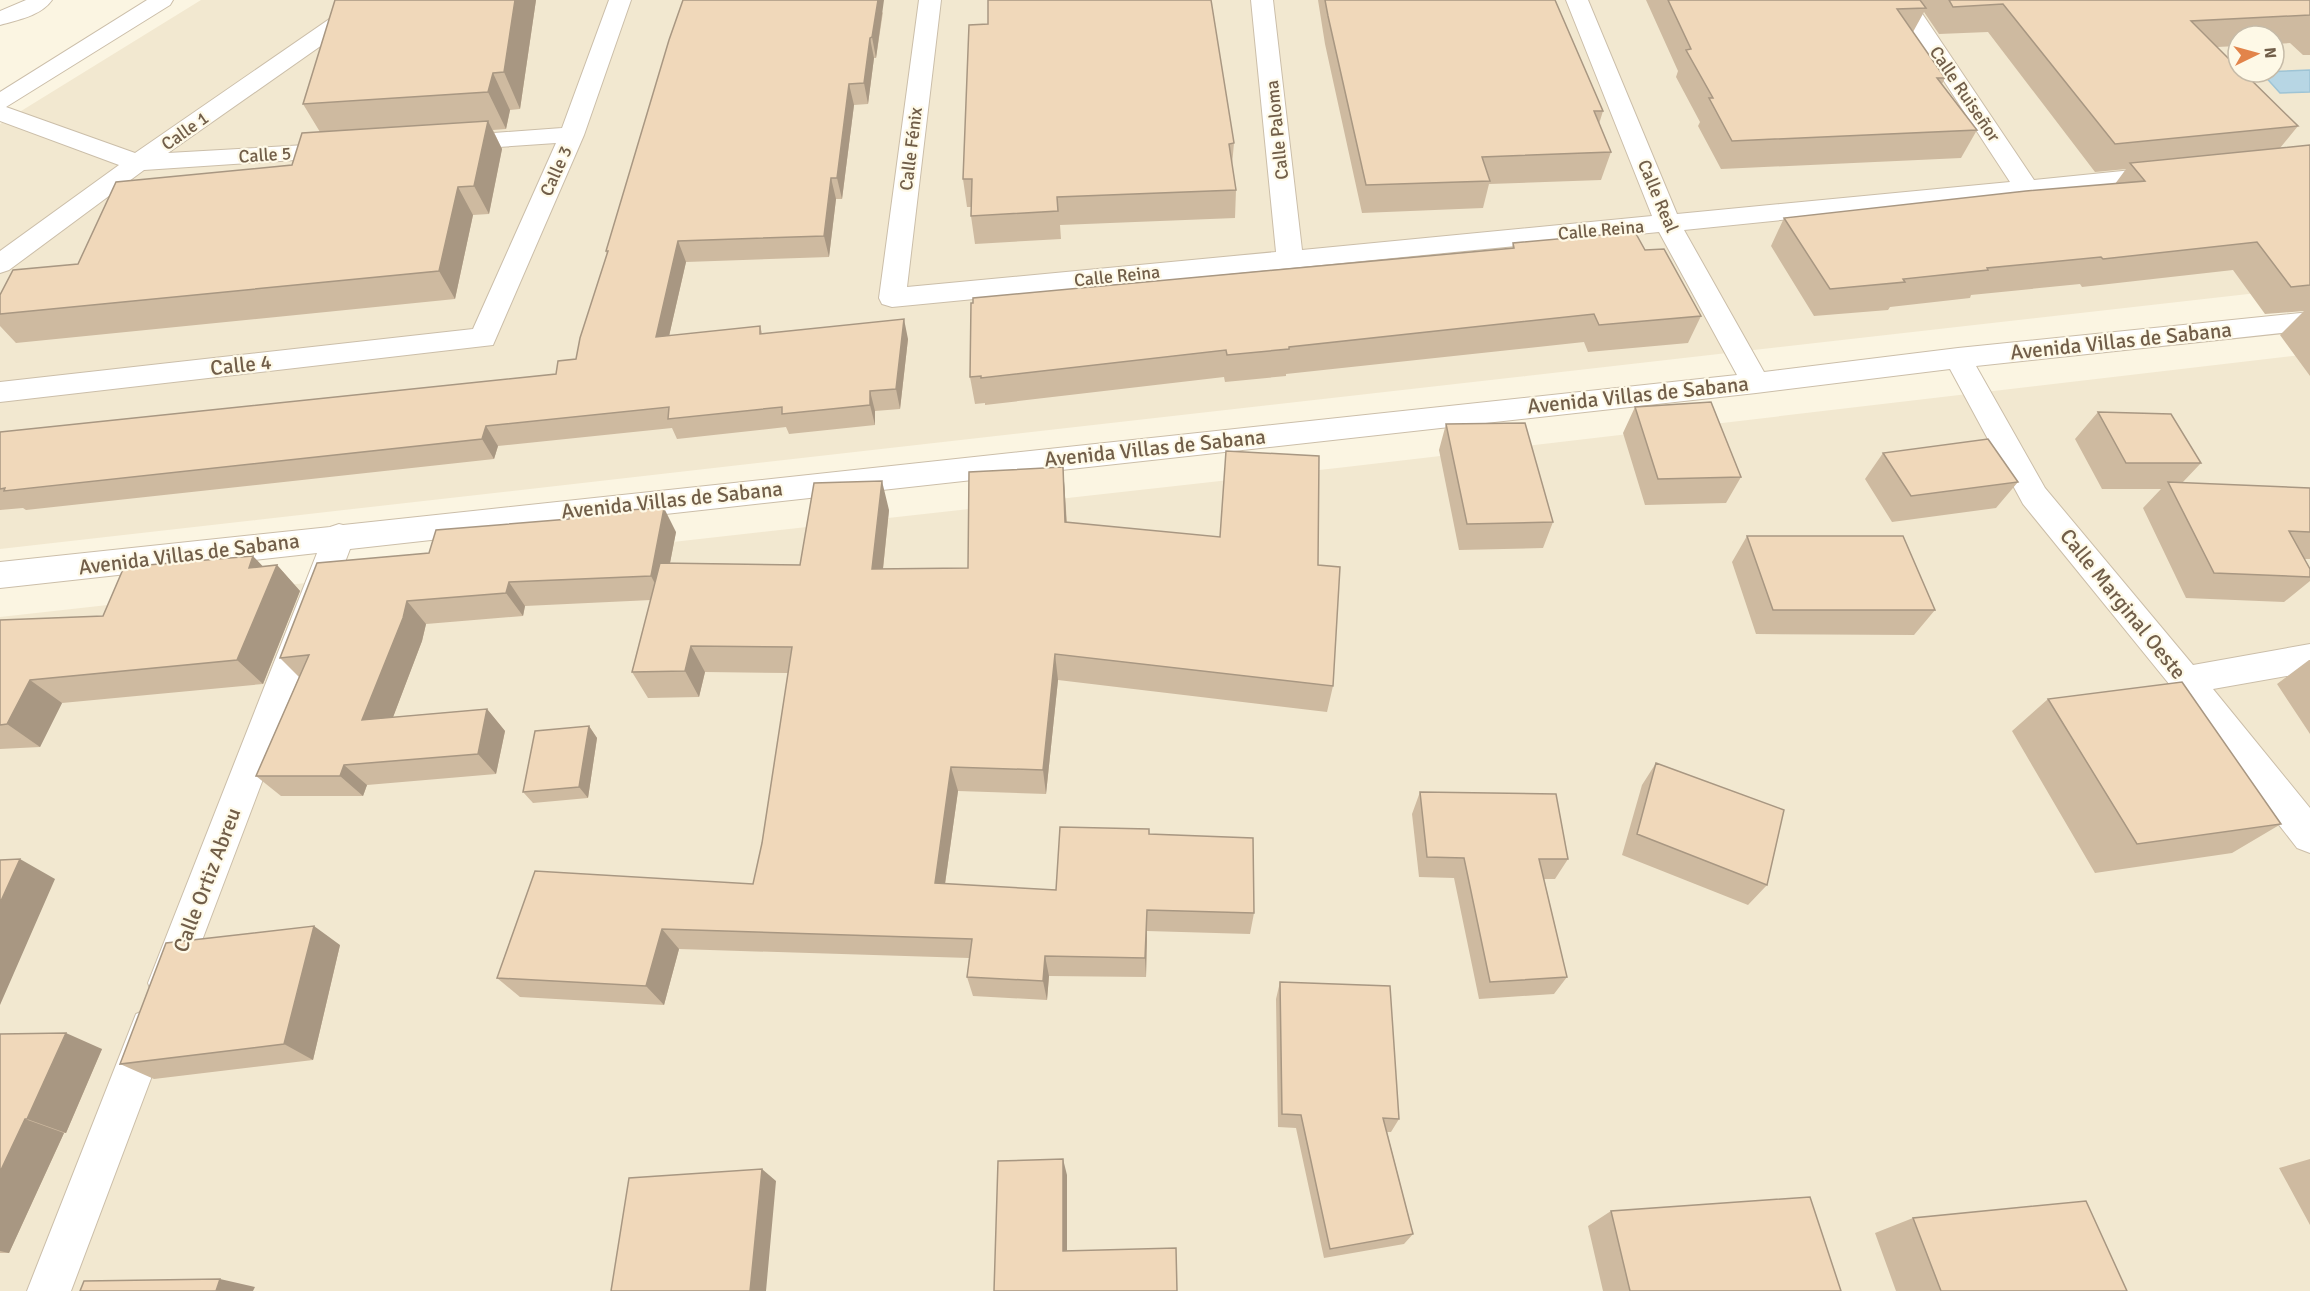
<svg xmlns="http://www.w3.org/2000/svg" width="2310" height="1291" viewBox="0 0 2310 1291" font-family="Signika,sans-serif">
<rect width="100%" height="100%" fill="#fbf5e2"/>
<path fill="#f2e8d0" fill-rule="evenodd" d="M201 0H2310V287L0 549V124ZM2238 36H2274V72H2238Z
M2310 354V1291H0V617L1346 467Z"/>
<path fill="#b7d6e4" stroke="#9ec4d5" stroke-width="1.5" d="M2310 70V92L2280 93 2261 72Z"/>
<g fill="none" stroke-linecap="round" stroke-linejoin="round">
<g stroke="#cbbea9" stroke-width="2">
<path id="minor" d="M26 0H52C41 16 17 20 0 25V11Z
M147 0H173L170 5 6 107 135 153 357 0H382L379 5 168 153 340 143 349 145 352 150 349 155 340 157 144 170 9 270 0 273V251L119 165 0 121V92Z
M609 0H631L584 135 493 345 0 402V382L473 329 556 143 454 150 445 148 442 143 445 138 454 136 562 128Z
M919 0H941L907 287 1276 252 1251 0H1273L1302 250 1652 216 1566 0H1588L1677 214 2010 182 1891 0H1913L2034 180 2162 167 2171 170 2174 175 2171 180 1684 230 1764 372 1958 348 2310 312V330L1976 366 2045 488 2193 665 2310 644V672L2213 689 2310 808V853L2297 848 2174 690 2023 504 1950 369 1756 393 350 549 181 996 167 1002 153 996 148 983 317 553 0 588V562L330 527 339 524 343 525 1737 375 1659 232 892 307 882 304 879 298Z
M150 1008 164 1014 170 1028 71 1291H27L136 1014Z"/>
</g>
<use href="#minor" fill="#fff" fill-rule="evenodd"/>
</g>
<path fill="#cebaa0" d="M335 0H536L520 109 510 110 506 129 493 130 502 149 489 214 473 215 455 299 16 343 0 326V295L78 264 292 165 320 132 303 104Z
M1318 0H1555L1603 111 1599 124 1611 152 1601 180 1489 184 1483 208 1362 213 1325 44Z
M1646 0H2310V55H2303L2290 43 2274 44V36H2238V46L2217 47 2298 126 2280 148 2310 145V376L2280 335 2304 311 2265 314 2233 270 2082 287 2080 284 1971 295 1970 298 1890 307 1888 310 1814 316 1771 246 1784 218 2115 184 2126 169 2095 172 1988 32 1939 34 1924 12 1913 32 1945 78 1942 84 1977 130 1961 158 1721 169 1698 126 1700 122 1676 77 1678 71Z
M883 12 876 58H874L868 104 854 105 842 199H836L829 257 686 262 669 336 760 326 762 333 908 339 900 409 875 411V425L789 434 786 427 677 439 672 428 498 446 494 459 26 510 23 508 0 510V432L556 374 576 359 607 254 606 251Z
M1234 143 1232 165 1236 190 1235 218 1060 225 1061 239 975 244 971 216V207H967L963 179Z
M1513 243 1645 250 1701 316 1688 343 1588 352 1584 342 1286 374V376L1225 382 1224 377 985 405V403L975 404 970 377 973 303 1512 248Z
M1635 407 1741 477 1726 503 1645 505 1623 433Z
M2098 412 2201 463 2182 483 2310 488V559H2304L2310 569V581L2284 602 2186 598 2143 508 2161 489H2102L2075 439Z
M1446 424 1553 522 1543 548 1459 550 1439 450Z
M1883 453 2018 482 1996 508 1892 522 1865 479Z
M1063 467 1067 523 1318 565 1333 686 1327 712 1058 680 1046 794 958 791 945 884 1056 890 1149 834 1254 913 1250 934 1147 931 1146 977 1049 976 1047 1000 973 996 967 977 969 958 679 949 664 1005 520 997 497 978 753 884 762 843 788 673 705 672 699 697 648 698 632 672 651 600 525 606 523 616 426 624 422 641 393 717 487 709 505 731 496 774 367 785 363 796H281L256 776 299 677 280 658 317 563 676 532 670 563 800 565 889 510 883 569 968 568Z
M1747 536 1935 610 1914 635 1756 634 1732 562Z
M277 565 300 591 263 684 62 703 40 747 0 749V620L103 616 263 567Z
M2309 660H2310V734L2277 684Z
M2048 699 2281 824 2232 853 2095 873 2012 731Z
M589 726 597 738 588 798 533 803 523 792Z
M1656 763 1767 885 1748 905 1622 855 1642 785Z
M1420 792 1568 859 1555 879H1544L1567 977 1554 994 1479 999 1454 878 1419 877 1412 814Z
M340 945 313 1060 154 1079 120 1064Z
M1280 982 1399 1119 1391 1132H1387L1413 1234 1404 1244 1324 1258 1296 1128 1278 1127 1276 999Z
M0 1034 102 1049 66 1133H64L9 1253H0Z
M2310 1159V1225L2279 1168Z
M1611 1211 1841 1291H1603L1588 1226Z
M1913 1218 2127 1291H1896L1875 1233Z"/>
<path fill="#a89782" d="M515 0H536L520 109 504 72Z
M878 0H884L876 58 872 37Z
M870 38 874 58 868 104 864 83Z
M493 73 510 110 506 129 488 92Z
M849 84 854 105 842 199 837 178Z
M488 121 502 149 489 214 474 186Z
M831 178 836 199 829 257 824 236Z
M458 187 473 215 455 299 439 271Z
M678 241 686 262 664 358 656 337Z
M904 319 908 339 900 409 896 389Z
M870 391 875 411V425L870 405Z
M486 426 498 446 494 459 482 439Z
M1063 467 1065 496 1068 551 1065 522Z
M882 481 889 510 880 597 872 569Z
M664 508 676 532 663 599 651 576Z
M253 556 272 576 277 565 300 591 263 684 237 660 249 568Z
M509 582 525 606 523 616 506 593Z
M407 601 426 624 422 641 384 741 362 720Z
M691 646 705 672 699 697 685 671Z
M1055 654 1058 680 1046 794 1043 770Z
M30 680 62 703 40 747 7 724Z
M487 709 505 731 496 774 478 754Z
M589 726 597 738 588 798 579 787Z
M344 765 367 785 363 796 340 776Z
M951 767 958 791 942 905 935 883Z
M20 859 55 879 0 1005V903Z
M1147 910V931L1146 977 1145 958Z
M314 926 340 945 313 1060 284 1044Z
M662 929 679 949 664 1005 646 986Z
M1045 956 1049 976 1047 1000 1043 981Z
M66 1033 102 1049 66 1133 27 1119Z
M25 1119 64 1133 9 1253 0 1251V1172Z
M1063 1159 1067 1175V1264L1063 1251Z
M762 1169 776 1181 766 1291H750Z
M220 1279 255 1287 253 1291H216Z"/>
<path fill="#f0d8ba" stroke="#a89782" stroke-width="1.5" d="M335 0H515L504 72 493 73 488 92 303 104Z
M683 0H878L872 37 870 38 864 83 849 84 837 178H831L824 236 678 241 656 337 760 326V334L904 319 896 389 870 391V405L782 414V407L668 419 669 407 486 426 482 439 4 491 5 488 0 489V432L556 374 558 361 576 359 580 338 608 251H606L669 40Z
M988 0H1211L1234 143 1229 144 1236 190 1057 197 1058 211 971 216 972 179H963L969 25 988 24Z
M1325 0H1555L1603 111H1594L1611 152 1482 157 1490 181 1366 185 1328 16Z
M1668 0H1920L1926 8 1897 9 1945 78H1937L1977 130 1732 141 1709 98H1713L1686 50 1691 49Z
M1949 0H2310V15L2191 21 2238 68V72H2243L2298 126 2115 144 2003 4 1953 7Z
M488 121 474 186 458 187 439 271 0 314V295L13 270 78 264 116 182 292 165 302 133Z
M2310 145V285L2291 287 2257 242 2103 259 2101 257 1987 268 1988 270 1903 279 1905 282 1830 289 1784 218 2026 191 2145 181 2130 163Z
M1635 232 1645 250 1664 249 1701 316 1599 325 1594 314 1289 347V349L1227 355 1226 350 981 378V376L970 377 971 303H973V298L1514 248 1513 243Z
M1711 402 1741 477 1658 479 1635 407Z
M2098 412 2171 414 2201 463H2126Z
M1525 423 1553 522 1467 524 1446 424Z
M1988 439 2018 482 1911 496 1883 453Z
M1226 451 1319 456 1318 565 1340 567 1333 686 1055 654 1043 770 951 767 935 883 1056 890 1060 827 1149 829V834L1253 838 1254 913 1147 910 1145 958 1045 956 1043 981 967 977 972 939 662 929 646 986 497 978 535 871 753 884 762 843 792 647 691 646 685 671 632 672 660 563 800 565 814 483 882 481 872 569 968 568 969 472 1063 467 1065 522 1220 537Z
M2168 482 2310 488V532L2289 531 2310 569V577L2214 573Z
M664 508 651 576 509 582 506 593 407 601 403 618 362 720 487 709 478 754 344 765 340 776H256L309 655 280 658 317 563 429 553 436 530 569 519 570 513Z
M1747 536H1903L1935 610H1773Z
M253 556 249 568 277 565 237 660 30 680 7 724 0 725V620L103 616 124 567Z
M2182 682 2281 824 2137 844 2048 699Z
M589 726 579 787 523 792 535 731Z
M1656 763 1784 810 1767 885 1637 834Z
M1420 792 1556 794 1568 859H1539L1567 977 1490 982 1464 858 1427 857Z
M20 859 0 903V860Z
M314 926 284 1044 120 1064 166 943Z
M1280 982 1390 986 1399 1119 1383 1118 1413 1234 1330 1249 1301 1115 1282 1114Z
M66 1033 27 1119H25L0 1172V1034Z
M1063 1159V1251L1176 1248 1177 1291H994L998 1161Z
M762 1169 750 1291H611L629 1178Z
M1810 1197 1841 1291H1630L1611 1211Z
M2086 1201 2127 1291H1941L1913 1218Z
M220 1279 216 1291H80L84 1281Z"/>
<g text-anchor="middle" stroke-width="4.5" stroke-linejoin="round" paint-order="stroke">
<g font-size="18" fill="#715e49" stroke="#fef9e7">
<text transform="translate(1965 94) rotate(56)" y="6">Calle Ruiseñor</text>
<text transform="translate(1277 130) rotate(-96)" y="6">Calle Paloma</text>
<text transform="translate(185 131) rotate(-35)" y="6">Calle 1</text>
<text transform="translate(911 149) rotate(-83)" y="6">Calle Fénix</text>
<text transform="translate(265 155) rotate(-4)" y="6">Calle 5</text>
<text transform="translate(556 171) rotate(-66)" y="6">Calle 3</text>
<text transform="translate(1658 196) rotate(67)" y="6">Calle Real</text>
<text transform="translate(1601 230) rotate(-5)" y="6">Calle Reina</text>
<text transform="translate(1117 276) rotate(-6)" y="6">Calle Reina</text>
</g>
<g font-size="21" fill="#715e49" stroke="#fef9e7">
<text transform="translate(2121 341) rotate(-6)" y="7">Avenida Villas de Sabana</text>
<text transform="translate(241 365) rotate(-6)" y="7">Calle 4</text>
<text transform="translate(1638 395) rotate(-6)" y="7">Avenida Villas de Sabana</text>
<text transform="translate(1155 448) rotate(-6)" y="7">Avenida Villas de Sabana</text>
<text transform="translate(672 500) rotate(-6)" y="7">Avenida Villas de Sabana</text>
<text transform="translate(189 554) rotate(-7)" y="7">Avenida Villas de Sabana</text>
<text transform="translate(2123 604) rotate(51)" y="7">Calle Marginal Oeste</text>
<text transform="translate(207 880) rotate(-69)" y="7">Calle Ortiz Abreu</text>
</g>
</g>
<g transform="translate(2256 54) rotate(85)"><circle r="28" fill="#fef9e7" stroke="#c6bba8" stroke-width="1.5"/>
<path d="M0-4.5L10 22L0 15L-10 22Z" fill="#e2844a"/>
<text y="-9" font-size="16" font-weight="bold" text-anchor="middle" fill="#715e49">N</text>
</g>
</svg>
